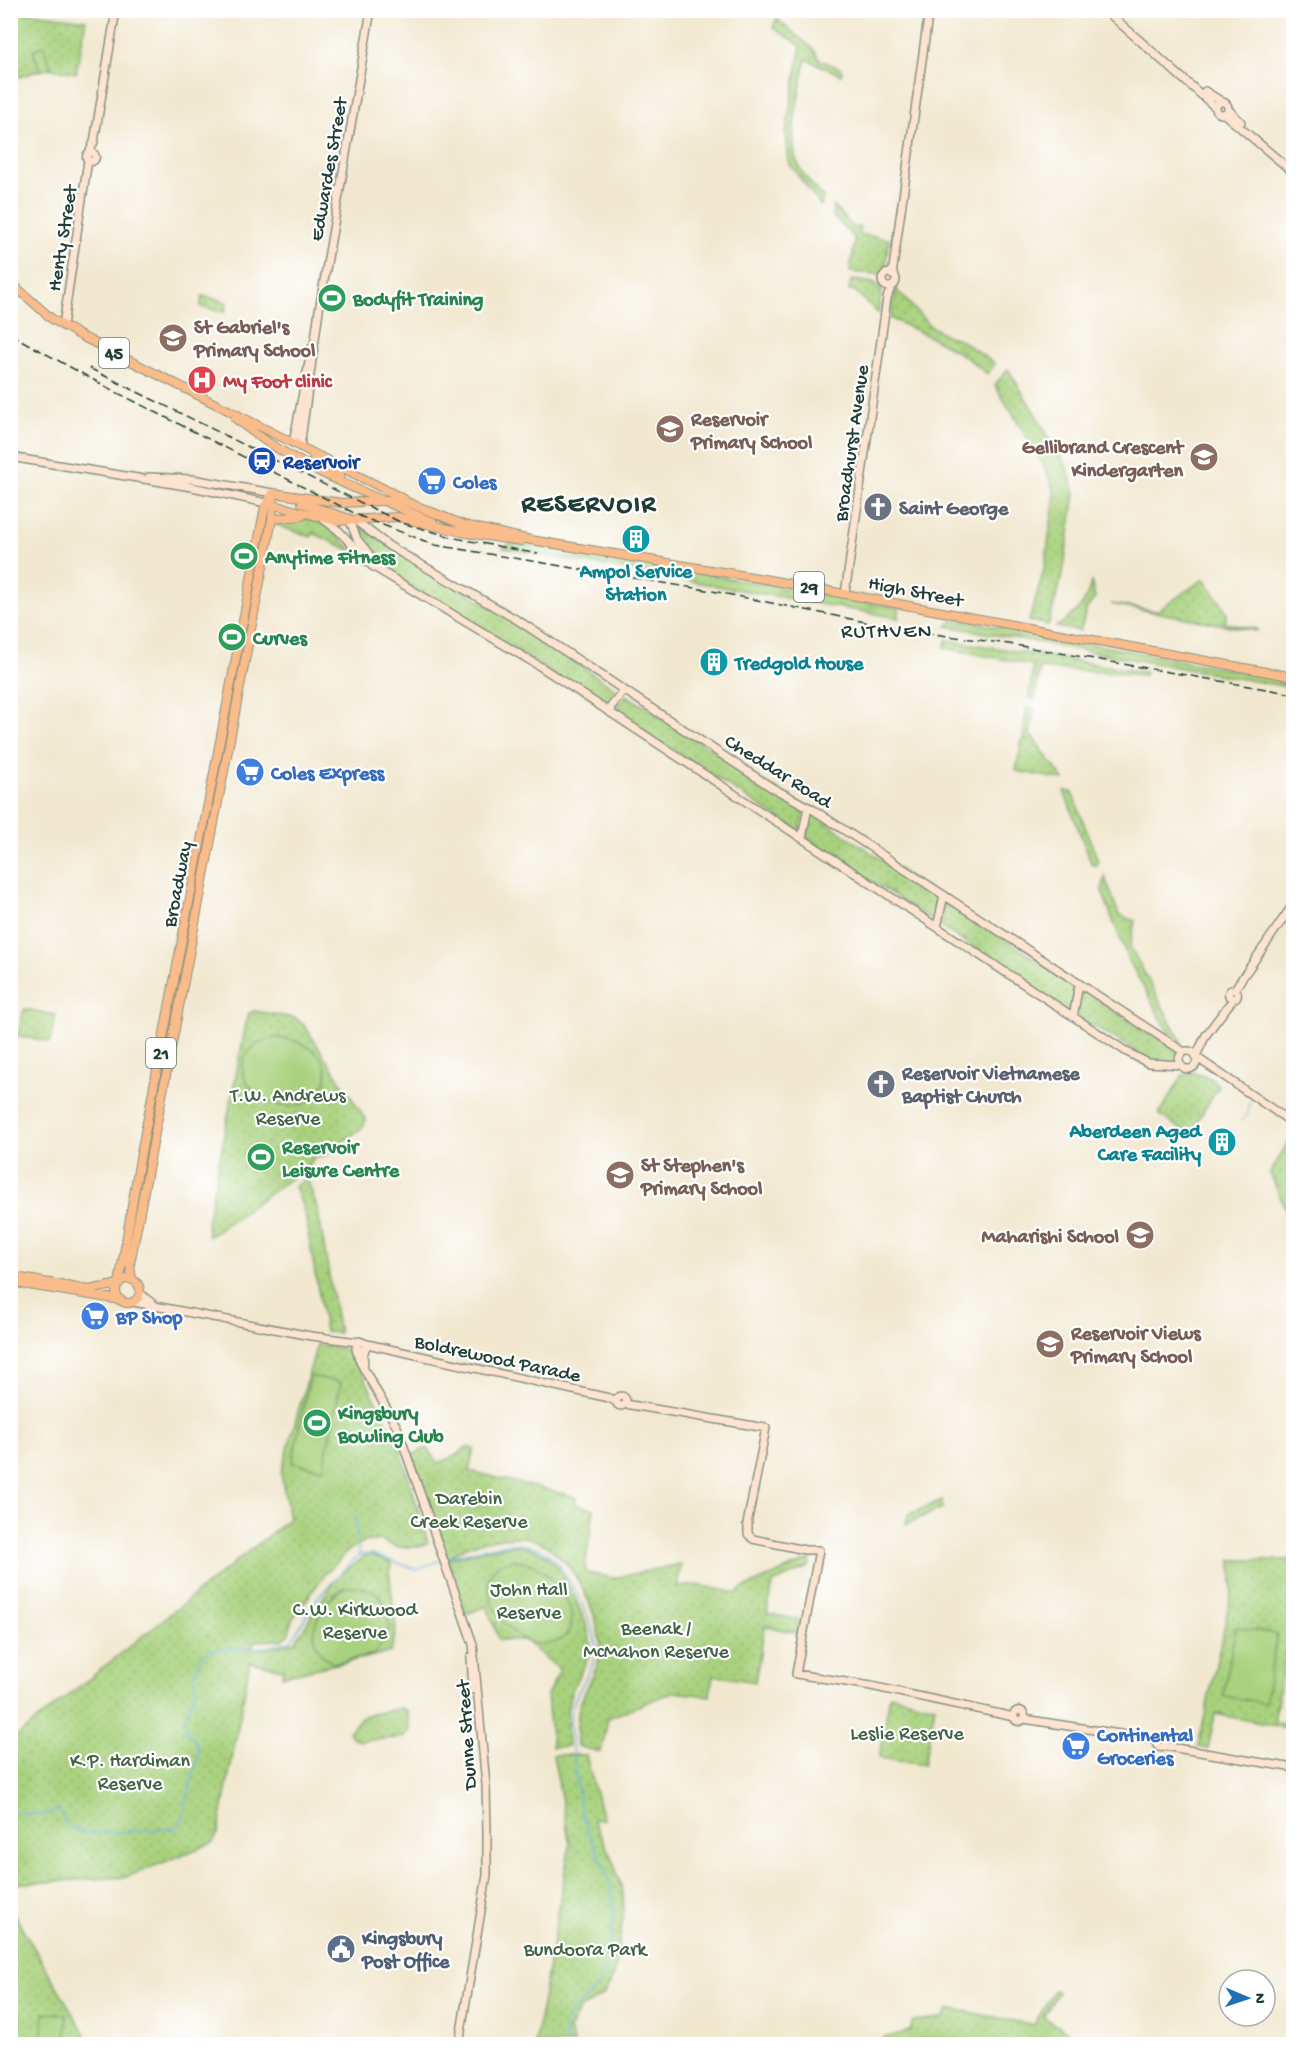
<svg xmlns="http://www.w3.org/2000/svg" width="1304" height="2055" viewBox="0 0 1304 2055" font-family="'Gochi Hand',sans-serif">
<defs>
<pattern id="grass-tufts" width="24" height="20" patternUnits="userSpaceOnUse" patternTransform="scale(1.5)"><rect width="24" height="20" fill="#a9d27e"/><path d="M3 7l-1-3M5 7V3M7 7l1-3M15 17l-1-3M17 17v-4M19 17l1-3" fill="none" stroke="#91b56e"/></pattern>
<pattern id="park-dots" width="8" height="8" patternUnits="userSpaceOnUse" patternTransform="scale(1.5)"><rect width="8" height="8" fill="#a9d27e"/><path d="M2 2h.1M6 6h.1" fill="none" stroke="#91b56e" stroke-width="1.8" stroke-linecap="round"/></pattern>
</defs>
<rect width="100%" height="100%" fill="#fff"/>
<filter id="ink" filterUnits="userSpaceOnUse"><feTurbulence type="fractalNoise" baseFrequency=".0167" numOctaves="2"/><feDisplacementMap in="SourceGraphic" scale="12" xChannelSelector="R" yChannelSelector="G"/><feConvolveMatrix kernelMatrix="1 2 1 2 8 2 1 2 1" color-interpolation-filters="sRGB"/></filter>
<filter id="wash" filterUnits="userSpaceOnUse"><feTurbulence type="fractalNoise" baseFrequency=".008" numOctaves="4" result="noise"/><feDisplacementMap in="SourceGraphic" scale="24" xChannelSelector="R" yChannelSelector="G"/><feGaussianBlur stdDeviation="1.35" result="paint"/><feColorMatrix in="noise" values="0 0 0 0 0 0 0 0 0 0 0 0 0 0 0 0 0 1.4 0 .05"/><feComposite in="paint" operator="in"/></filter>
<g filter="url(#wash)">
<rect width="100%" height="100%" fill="#f2e8d0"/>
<path fill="url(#grass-tufts)" stroke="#648859" stroke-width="1.5" d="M510 543 594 554 899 608V618L503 548Z
M1091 581 1095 598 1087 608 1080 631 1056 627C1074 615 1088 604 1091 581Z
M955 619 1293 681V688L947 626Z
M196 897 172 1029 164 1050Z
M166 1058 139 1200 135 1206 157 1088Z
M942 1500V1508L906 1524 908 1515Z"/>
<path fill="url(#park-dots)" stroke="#648859" stroke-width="1.5" d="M15 11 86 20 76 73 47 68 19 77C11 55 12 34 15 11Z
M777 19 813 49 820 60 842 69 841 75 806 59C801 87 787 136 797 162 802 175 813 187 823 196L821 206 789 163 786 132 801 46 773 27Z
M833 206 853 227H860L859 234 889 239 885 270 880 274 850 272 855 239 832 215Z
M851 280 875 283 882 289 878 313 854 290 849 291Z
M896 289 930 326 947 336 959 339 995 364 987 374C959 348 925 335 890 318Z
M202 296 224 301 227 303 225 312 201 307Z
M1008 369 1066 465 1075 493 1063 573 1048 625 1029 621 1045 566 1055 494 1046 469 995 385Z
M302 518 325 523 354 552 313 533 311 537 274 524 275 520Z
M355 524 517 623 620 692 605 706 397 577C381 566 354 543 355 524Z
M1204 579 1227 612 1225 623 1257 629V631L1111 604 1157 611Z
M946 640 1145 672 1144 675 1040 668 1035 699 1029 698 1033 665 945 648Z
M626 695 803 807 805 810 800 832 612 711Z
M1027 708 1034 709 1030 734 1064 780 1016 771 1022 740 1026 739 1023 736Z
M1064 791 1072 792 1098 861 1097 865H1092Z
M811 812 897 870 899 869 921 886 938 895 940 900 936 919 933 921 806 838Z
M1105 877 1119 915 1135 921 1130 946 1182 1043 1170 1035 1127 957 1102 891Z
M945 902 1074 983 1076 986 1072 1009 1068 1011 993 961 992 956 987 953V957L977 947V951L964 939V942L941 927Z
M1083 989 1148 1035 1151 1034 1181 1051 1178 1062 1154 1063 1139 1057 1138 1052 1077 1016Z
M24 1009 56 1015 50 1042 18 1036Z
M254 1011 295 1018 304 1025 366 1120 363 1127 322 1157 315 1156 308 1166 208 1237 207 1223 248 1014Z
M1192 1072 1210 1078 1219 1086 1189 1135 1159 1114 1183 1075Z
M1293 1134 1294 1135 1293 1226 1270 1173Z
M307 1178 318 1211 339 1333 325 1331 305 1214 295 1186Z
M317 1344 351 1350 400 1449 428 1543 418 1547H396L381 1540 363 1542 349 1550 325 1574 293 1618 288 1635 282 1640 254 1641 252 1648H265L295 1642 336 1578 368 1554 392 1563 389 1571 396 1630 391 1652 282 1676 283 1669 250 1662 218 1834 212 1843 127 1877 11 1884V1741L289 1519 281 1473Z
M466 1447 474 1449 469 1471 576 1497V1505L594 1509 585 1568 588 1573 614 1578 681 1564 677 1587 696 1585 738 1593 739 1590 811 1559 809 1567 773 1583 767 1613 799 1620 797 1633 765 1626 755 1682 713 1675 710 1696 673 1692 608 1718 601 1752 577 1746C577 1732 576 1718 580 1705 585 1687 598 1672 600 1654 603 1614 566 1539 521 1537 499 1536 464 1543 448 1559 511 1543 546 1528 576 1601 582 1616 592 1633 590 1649 588 1662 580 1672 575 1683 565 1703 566 1724 568 1746L552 1747 547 1695 560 1670 524 1640H499L487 1606 466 1614 412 1455 427 1448 439 1463 459 1454Z
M1232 1560H1293V1611L1274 1721 1293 1725V1729L1215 1714 1208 1749 1198 1747 1232 1591Z
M890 1695 935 1706 924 1765 879 1758Z
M402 1708 407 1711 410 1729 405 1737 360 1741 353 1738 349 1732 362 1716Z
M553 1755H586L603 1819H593L613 1861 623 1892 624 1909 616 1966 610 1984 603 1995 580 2009 569 2030 574 2044H535L570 1844Z
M11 1909 85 2034 82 2044H11L19 2022 11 1978Z
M1054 1990 1058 1992 1043 2017 1087 2044H882L883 2038 910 2031 913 2021 943 2018 949 2008 1034 2025Z"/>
<path fill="#a9d27e" stroke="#648859" stroke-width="1.5" d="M43 46 51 67 40 71 33 50Z
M272 1038C304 1036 348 1064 315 1096 276 1133 201 1061 272 1038Z
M310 1376 341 1382 323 1469 292 1463Z
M515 1560C557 1563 599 1635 548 1644 505 1651 457 1565 515 1560Z
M345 1587C380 1585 384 1597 390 1628L375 1654 333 1663C299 1642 317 1605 345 1587Z
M1236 1627 1277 1634 1265 1703 1223 1696Z
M44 2013 67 2014 66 2044H42Z"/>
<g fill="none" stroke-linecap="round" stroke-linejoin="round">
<path stroke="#66b1de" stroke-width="1.5" d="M1242 1121 1248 1113 1249 1102
M355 1516 359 1554
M445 1558C515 1541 547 1525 581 1603 588 1619 599 1637 595 1655 591 1678 569 1697 570 1722 571 1746 576 1770 578 1794 580 1827 607 1861 612 1893 616 1917 609 1945 605 1969 601 1999 553 2008 567 2044
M10 1811 42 1815 59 1810C62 1817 66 1826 73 1829 91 1838 151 1828 174 1829L182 1821 199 1751 195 1740 186 1731 185 1718 196 1688 194 1674 201 1658 210 1650 269 1647 291 1641 319 1596 359 1555 372 1554 417 1570 440 1560
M10 1993 14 2028 10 2034
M972 2044H986"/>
</g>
</g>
<g filter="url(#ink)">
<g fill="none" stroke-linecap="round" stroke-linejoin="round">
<g stroke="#889282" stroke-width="10">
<path id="secondary" d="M1105 10 1215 107
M1205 91 1221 101
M1216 108a6 6 0 1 1 12 0a6 6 0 1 1-12 0Z
M1228 109 1241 122
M1224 114 1294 173
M86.5 157a4.5 4.5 0 1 1 9 0a4.5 4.5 0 1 1-9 0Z
M89 153 94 142 116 10
M882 280a7 7 0 1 1 14 0a7 7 0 1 1-14 0Z
M892 275 929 10
M63 326 88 160
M293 443 312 347
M300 447 319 310 371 10
M10 457 192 487 266 503
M149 477 192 479 273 493
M323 519 339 531 372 566 541 667 1127 1052 1148 1063 1181 1065
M350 521 357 539 381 569
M356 521 389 546 519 621 771 787 812 809 1184 1052
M845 594 887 298 891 287
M612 714 610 708 624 690
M802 838 808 807
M937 927 944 895
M1228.5 994a4.5 4.5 0 1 1 9 0a4.5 4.5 0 1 1-9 0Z
M1234 990 1294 903
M1073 1017 1079 984
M1179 1060a9 9 0 1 1 18 0a9 9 0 1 1-18 0Z
M1196 1056 1206 1035 1233 999
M1196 1057 1294 1124
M140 1293 154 1305
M134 1302 311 1336 358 1342
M367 1344 609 1398 617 1402
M356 1349 360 1362 397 1427 473 1644 486 1785 487 1832
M363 1351 356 1348 359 1341 367 1344 363 1355 364 1364
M616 1401a5 5 0 1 1 10 0a5 5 0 1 1-10 0Z
M625 1404 766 1428 747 1524
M748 1523V1534L753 1539 805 1550H819L796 1674 871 1686 1014 1717
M471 1657 473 1690
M1013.5 1716a5.5 5.5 0 1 1 11 0a5.5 5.5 0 1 1-11 0Z
M1024 1719 1158 1740
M1156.5 1743a4.5 4.5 0 1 1 9 0a4.5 4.5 0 1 1-9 0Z
M1164 1746 1294 1768
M459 2044 487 1875V1830"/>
</g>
<g stroke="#889282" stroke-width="10">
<path id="primary" d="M10 282 52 319 81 336 404 499
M235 418C289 464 368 494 433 522
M313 454 314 460 340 475
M302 503 356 521
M271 504 336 521 397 517 466 533 521 541
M272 519 302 516
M10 1276 89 1290 119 1284
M116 1291a12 12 0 1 1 24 0a12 12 0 1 1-24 0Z
M132 1280 130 1264 272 519 274 493
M10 1282 121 1300
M119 1283 139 1164 265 506 273 493 342 503 402 500 464 525 531 540 764 579 1294 677"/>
</g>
<use href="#secondary" stroke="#fde4d1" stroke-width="7"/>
<use href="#primary" stroke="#fabc8b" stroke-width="8"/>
<path stroke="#1f3d34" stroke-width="1.5" stroke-dasharray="9 4.5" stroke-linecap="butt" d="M10 334 112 390 362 517 435 545 712 591 910 631 1009 644 1294 694
M89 368 402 523 455 538 538 554"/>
</g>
</g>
<defs>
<g id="stadium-disc" transform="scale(1.5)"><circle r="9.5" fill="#2e9e5b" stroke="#fff"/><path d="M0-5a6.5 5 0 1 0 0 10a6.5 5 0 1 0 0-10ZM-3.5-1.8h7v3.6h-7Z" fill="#fff"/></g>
<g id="school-disc" transform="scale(1.5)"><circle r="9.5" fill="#8d6e63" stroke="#fff"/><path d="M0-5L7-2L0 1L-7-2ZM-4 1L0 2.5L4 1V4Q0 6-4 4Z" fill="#fff"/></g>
<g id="hospital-disc" transform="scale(1.5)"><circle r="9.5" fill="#e0444e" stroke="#fff"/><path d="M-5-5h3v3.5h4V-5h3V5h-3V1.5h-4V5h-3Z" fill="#fff"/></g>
<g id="station-disc" transform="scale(1.5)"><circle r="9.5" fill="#1a4fb4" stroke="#fff"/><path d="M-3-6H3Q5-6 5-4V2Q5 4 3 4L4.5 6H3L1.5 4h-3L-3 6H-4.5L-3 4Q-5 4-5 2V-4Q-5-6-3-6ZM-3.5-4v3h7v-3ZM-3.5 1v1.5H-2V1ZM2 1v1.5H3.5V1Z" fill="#fff"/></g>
<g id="supermarket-disc" transform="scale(1.5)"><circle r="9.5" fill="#3f7fe0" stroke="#fff"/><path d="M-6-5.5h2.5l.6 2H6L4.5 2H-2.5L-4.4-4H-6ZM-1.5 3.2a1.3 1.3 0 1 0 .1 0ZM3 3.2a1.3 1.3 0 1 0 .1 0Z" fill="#fff"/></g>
<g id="church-disc" transform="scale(1.5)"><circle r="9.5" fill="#6b7280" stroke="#fff"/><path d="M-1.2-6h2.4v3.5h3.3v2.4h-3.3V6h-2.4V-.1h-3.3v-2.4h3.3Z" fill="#fff"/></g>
<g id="building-disc" transform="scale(1.5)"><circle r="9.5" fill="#0f9aa8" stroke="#fff"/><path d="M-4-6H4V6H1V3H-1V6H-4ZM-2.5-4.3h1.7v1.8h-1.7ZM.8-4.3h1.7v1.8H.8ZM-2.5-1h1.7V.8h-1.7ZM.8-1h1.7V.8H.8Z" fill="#fff"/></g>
<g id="civic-disc" transform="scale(1.5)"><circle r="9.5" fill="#5c6f8a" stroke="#fff"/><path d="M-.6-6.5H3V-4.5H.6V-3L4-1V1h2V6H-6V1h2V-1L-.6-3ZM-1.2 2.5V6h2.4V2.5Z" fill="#fff"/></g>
</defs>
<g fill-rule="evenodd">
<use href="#stadium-disc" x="332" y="298"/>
<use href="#school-disc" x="173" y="338"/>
<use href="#hospital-disc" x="202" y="380"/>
<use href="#school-disc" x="670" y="429"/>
<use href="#school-disc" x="1204" y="457"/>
<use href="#station-disc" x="262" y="461"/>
<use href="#supermarket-disc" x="432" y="481"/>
<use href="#church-disc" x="878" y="507"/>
<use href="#building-disc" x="636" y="539"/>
<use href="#stadium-disc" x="244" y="556"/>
<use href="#stadium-disc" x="232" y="637"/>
<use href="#building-disc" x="714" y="662"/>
<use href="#supermarket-disc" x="250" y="772"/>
<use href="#church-disc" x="881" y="1084"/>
<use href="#building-disc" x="1222" y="1142"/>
<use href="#stadium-disc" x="261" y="1157"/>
<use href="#school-disc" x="620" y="1175"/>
<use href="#school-disc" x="1140" y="1235"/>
<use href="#supermarket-disc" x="95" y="1316"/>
<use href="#school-disc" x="1050" y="1344"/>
<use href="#stadium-disc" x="317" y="1423"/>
<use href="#supermarket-disc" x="1076" y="1746"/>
<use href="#civic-disc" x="341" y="1949"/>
</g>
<g text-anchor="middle" stroke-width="4.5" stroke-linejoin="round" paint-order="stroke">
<g fill="#fff" stroke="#627771" stroke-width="1.5">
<rect x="99" y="338" width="30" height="30" rx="4.5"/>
<rect x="794" y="572" width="30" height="30" rx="4.5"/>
<rect x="146" y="1038" width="30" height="30" rx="4.5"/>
</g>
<g font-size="18" font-weight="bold" fill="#1f3d34">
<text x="114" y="359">45</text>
<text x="809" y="593">29</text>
<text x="161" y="1059">21</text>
</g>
<g font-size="20" fill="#1f3d34" stroke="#fff">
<text transform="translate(327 169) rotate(-80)" y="7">Edwardes Street</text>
<text transform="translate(61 238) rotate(-81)" y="7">Henty Street</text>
<text transform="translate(850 443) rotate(-82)" y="7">Broadhurst Avenue</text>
<text transform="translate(916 590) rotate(11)" y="7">High Street</text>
<text transform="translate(779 770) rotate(32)" y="7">Cheddar Road</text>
<text transform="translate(176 884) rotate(-79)" y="7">Broadway</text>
<text transform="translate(498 1357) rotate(12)" y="7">Boldrewood Parade</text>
<text transform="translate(465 1735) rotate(-94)" y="7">Dunne Street</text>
</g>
<g font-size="20" font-weight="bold" fill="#27864d" stroke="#fff" text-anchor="start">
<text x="353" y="305">Bodyfit Training</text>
<text x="265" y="563">Anytime Fitness</text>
<text x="253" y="644">Curves</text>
<text x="282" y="1153">Reservoir<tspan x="282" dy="23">Leisure Centre</tspan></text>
<text x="338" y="1419">Kingsbury<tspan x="338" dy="23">Bowling Club</tspan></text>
</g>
<g font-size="20" font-weight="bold" fill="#785e54" stroke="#fff" text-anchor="start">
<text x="194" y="333">St Gabriel's<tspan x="194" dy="23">Primary School</tspan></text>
<text x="691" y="425">Reservoir<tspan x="691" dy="23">Primary School</tspan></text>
<text x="1183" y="453" text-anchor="end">Gellibrand Crescent<tspan x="1183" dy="23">Kindergarten</tspan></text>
<text x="641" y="1171">St Stephen's<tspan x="641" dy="23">Primary School</tspan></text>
<text x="1119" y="1242" text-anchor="end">Maharishi School</text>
<text x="1071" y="1339">Reservoir Views<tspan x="1071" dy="23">Primary School</tspan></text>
</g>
<g font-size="20" font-weight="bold" fill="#be3a42" stroke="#fff" text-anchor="start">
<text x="223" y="387">My Foot clinic</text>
</g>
<g font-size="20" font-weight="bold" fill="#164399" stroke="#fff" text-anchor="start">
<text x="283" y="468">Reservoir</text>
</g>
<g font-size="20" font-weight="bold" fill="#366cbe" stroke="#fff" text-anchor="start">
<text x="453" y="488">Coles</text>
<text x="271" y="779">Coles Express</text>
<text x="116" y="1323">BP Shop</text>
<text x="1097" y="1741">Continental<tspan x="1097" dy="23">Groceries</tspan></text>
</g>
<g font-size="20" font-weight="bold" fill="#5b616d" stroke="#fff" text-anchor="start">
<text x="899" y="514">Saint George</text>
<text x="902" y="1079">Reservoir Vietnamese<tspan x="902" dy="23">Baptist Church</tspan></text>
</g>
<g font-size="20" font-weight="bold" fill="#0d838f" stroke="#fff">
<text x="636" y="577">Ampol Service<tspan x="636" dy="23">Station</tspan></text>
<text x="735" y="669" text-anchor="start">Tredgold House</text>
<text x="1201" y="1137" text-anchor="end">Aberdeen Aged<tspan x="1201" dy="23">Care Facility</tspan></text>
</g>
<g font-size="20" fill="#426246" stroke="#fff">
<text x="288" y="1101">T.W. Andrews<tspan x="288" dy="23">Reserve</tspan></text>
<text x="469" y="1504">Darebin<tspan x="469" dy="23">Creek Reserve</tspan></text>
<text x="529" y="1595">John Hall<tspan x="529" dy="23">Reserve</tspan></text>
<text x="355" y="1615">C.W. Kirkwood<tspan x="355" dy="23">Reserve</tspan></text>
<text x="656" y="1634">Beenak /<tspan x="656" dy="23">McMahon Reserve</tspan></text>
<text x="907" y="1739">Leslie Reserve</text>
<text x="130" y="1766">K.P. Hardiman<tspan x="130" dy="23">Reserve</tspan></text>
<text x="585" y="1955">Bundoora Park</text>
</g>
<g font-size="20" font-weight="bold" fill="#4e5e75" stroke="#fff" text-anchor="start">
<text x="362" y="1944">Kingsbury<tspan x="362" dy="23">Post Office</tspan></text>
</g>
<g font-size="21" letter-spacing="1.5" fill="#1f3d34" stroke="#fff">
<text x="887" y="637">RUTHVEN</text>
</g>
<g font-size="26" font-weight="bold" letter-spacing="1.5" fill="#1f3d34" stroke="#fff">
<text x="589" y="511">RESERVOIR</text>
</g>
</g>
<rect width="1304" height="2055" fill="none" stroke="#fff" stroke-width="36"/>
<g transform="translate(1247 1998) rotate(92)"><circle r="28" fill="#ffffff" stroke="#a5b1ae" stroke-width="1.5"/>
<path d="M0-4.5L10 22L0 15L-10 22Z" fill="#1f6fb2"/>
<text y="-9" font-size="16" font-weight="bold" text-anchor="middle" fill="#1f3d34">N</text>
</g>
</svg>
